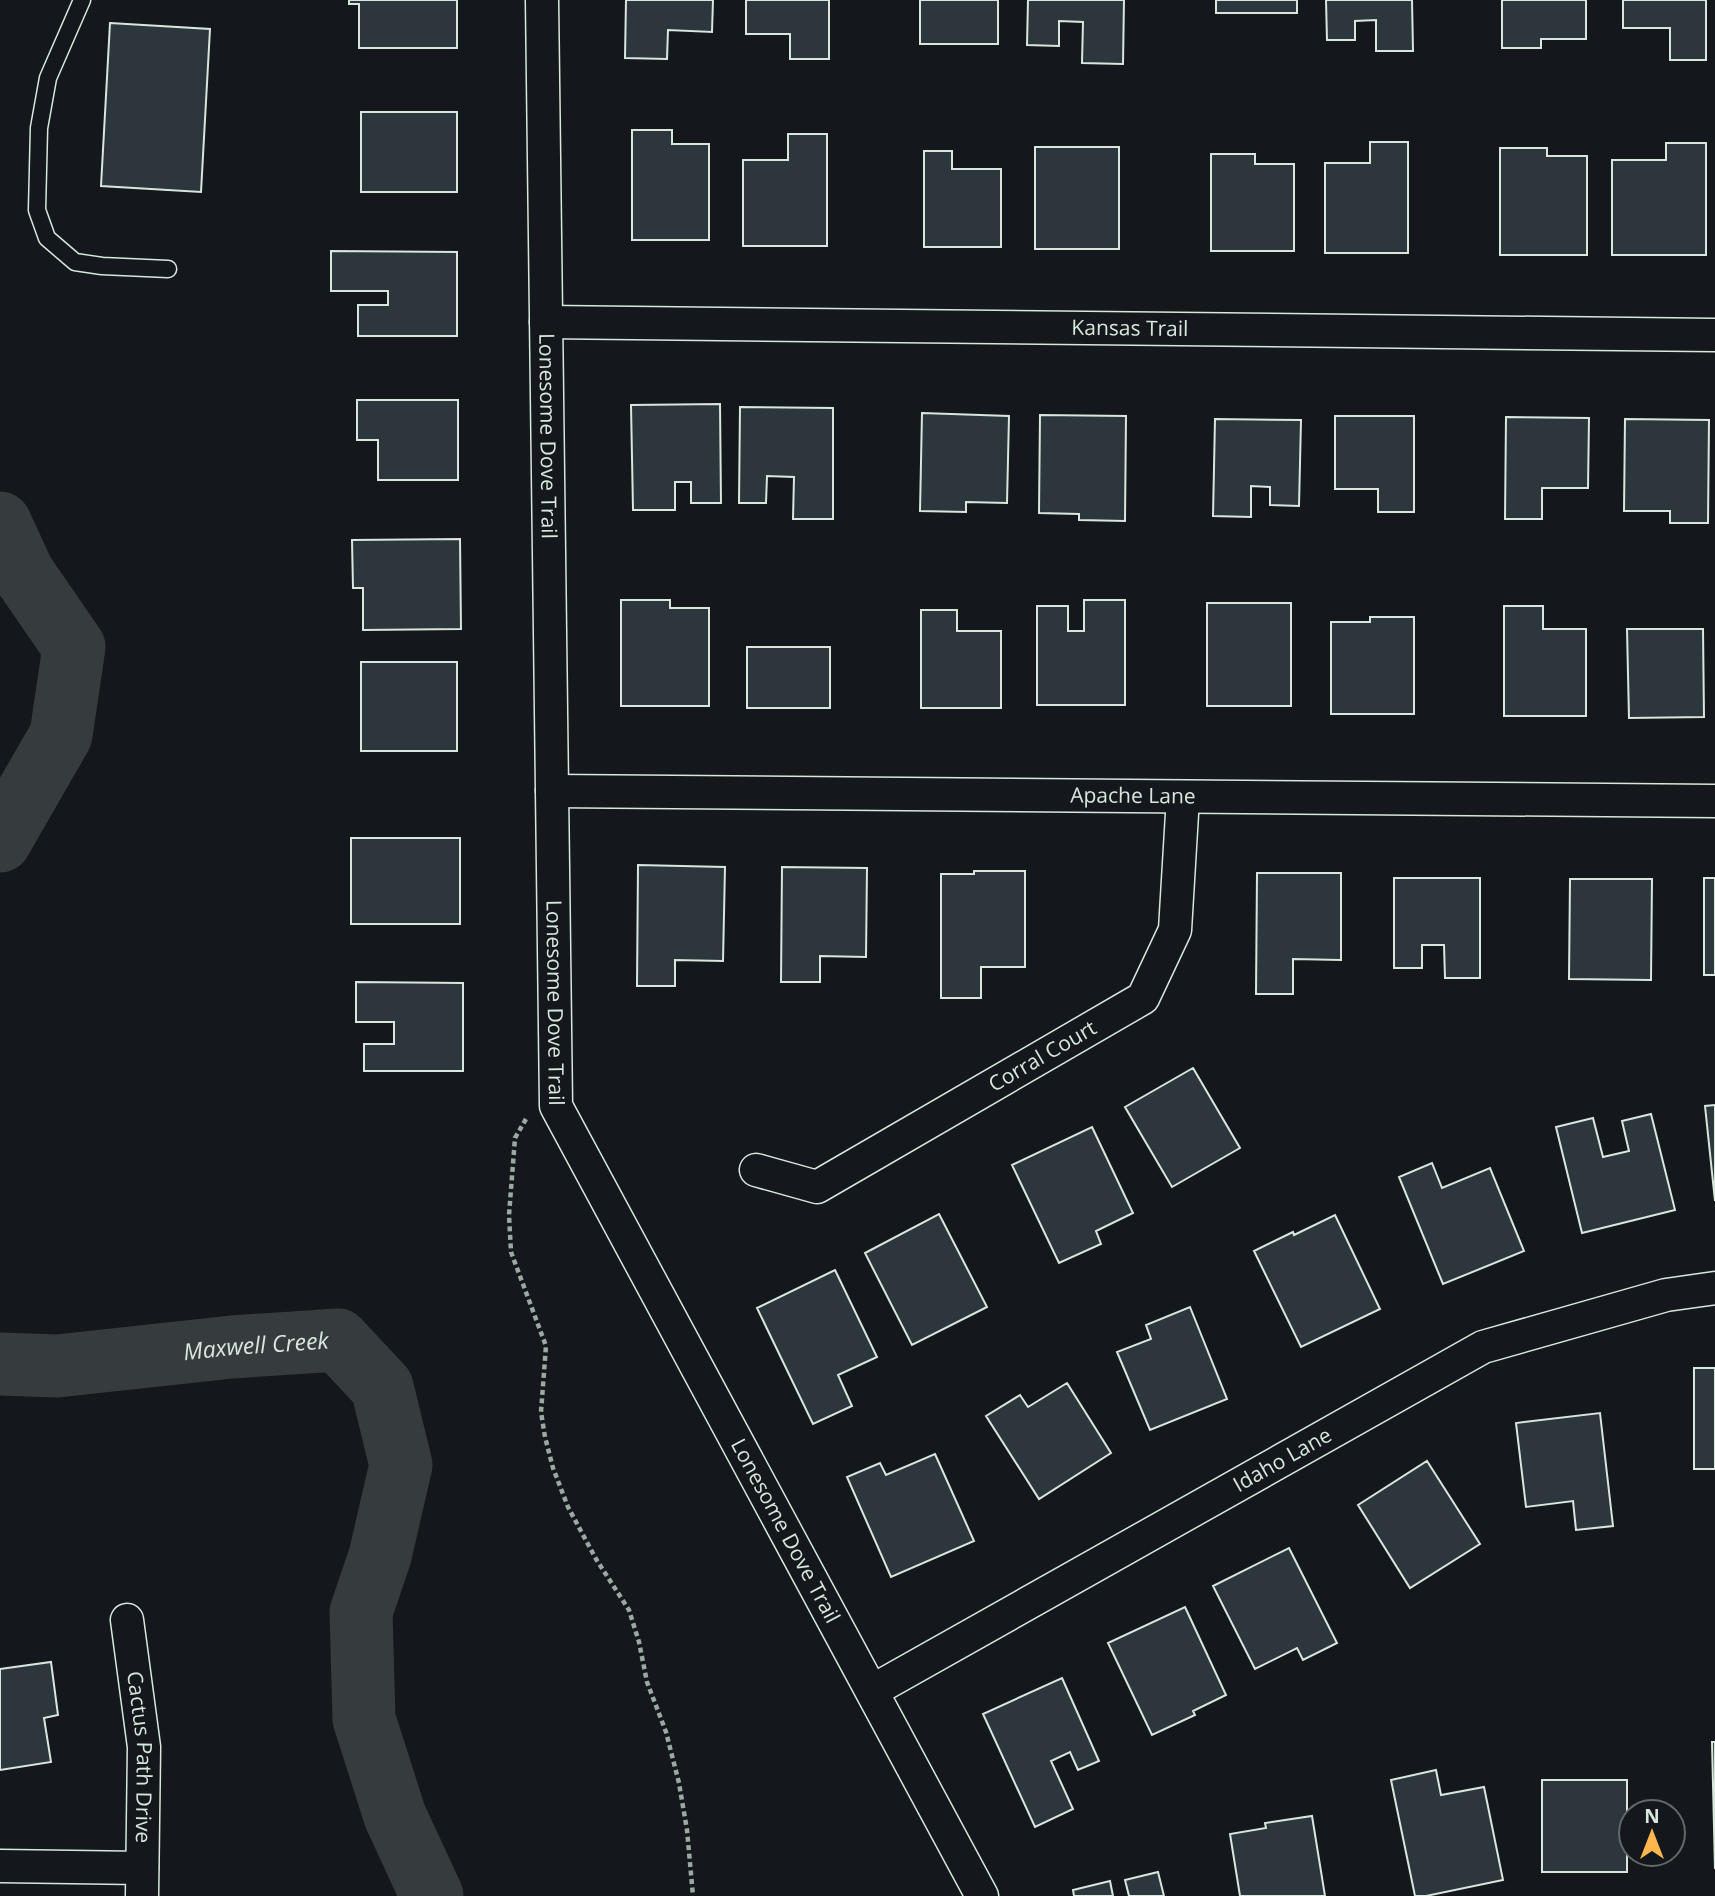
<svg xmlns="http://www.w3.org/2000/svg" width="1715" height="1896" viewBox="0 0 1715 1896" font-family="'Open Sans',sans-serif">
<rect width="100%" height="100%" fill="#14181c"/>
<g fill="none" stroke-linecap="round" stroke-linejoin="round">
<g stroke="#363b3e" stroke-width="63">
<path d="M0 523 23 573 74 647 61 735 0 841"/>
<path id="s1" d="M0 1364 57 1366 232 1347 338 1340 382 1387 401 1465 380 1556 361 1612 364 1719 395 1816 432 1896"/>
</g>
</g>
<path fill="#2c363c" stroke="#d8e6dc" stroke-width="2" d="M349 0H457V48H359V4H349Z
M626 0H713L712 32 668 30 667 59 625 58Z
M746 0H829V59H790V34H746Z
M920 0H998V44H920Z
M1028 0H1124L1123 64 1082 63 1083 22 1059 21V46L1027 45Z
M1216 0H1297V13H1216Z
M1326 0H1412L1413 51H1376V20L1355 21V40H1327Z
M1502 0H1586V39H1541V48H1502Z
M1623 0H1706V60H1670V28H1623Z
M110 23 210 29 201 192 101 186Z
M361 112H457V192H361Z
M632 130H672V144H709V240H632Z
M788 134H827V246H743V160H788Z
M1370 142H1408V253H1325V163H1370Z
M1666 143H1706V255H1612V160H1666Z
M1035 147H1119V249H1035Z
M1500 148H1547V156H1587V255H1500Z
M924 151H952V169H1001V247H924Z
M1211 154H1255V164H1294V251H1211Z
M331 251 457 252V336H358V305H388V291H331Z
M357 400H458V480H378V440H357Z
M720 404 721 503H691V482H675V510H633L631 405Z
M740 407 833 408V519H793L794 477 767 476 766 503H739Z
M922 413 1009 416 1007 503 966 502V512L920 511Z
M1040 415 1126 416 1125 521 1079 520V514L1039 513Z
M1335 416H1414V512H1378V489H1335Z
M1506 417 1589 418 1588 488H1542V519H1505Z
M1215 419 1301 420 1299 506 1270 505V487L1251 486V517L1213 516Z
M1625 419 1709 420 1708 523H1670V511H1624Z
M460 539 461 629 363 630V588H353L352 540Z
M621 600H670V608H709V706H621Z
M1084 600H1125V705H1037V606H1068V631H1084Z
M1207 603H1291V706H1207Z
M1504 606H1543V629H1586V716H1504Z
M921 610H957V631H1001V708H921Z
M1370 617H1414V714H1331V622H1370Z
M1627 629H1703L1704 717 1629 718Z
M747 647H830V708H747Z
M361 662H457V751H361Z
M351 838H460V924H351Z
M638 865 725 867 723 961 675 960V986H637Z
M782 867 867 868 866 957 820 956V982H781Z
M974 871H1025V967H981V998H941V874H974Z
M1257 873H1341V960L1293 959V994H1256Z
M1394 878H1480V978H1445L1444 945H1422V968H1394Z
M1704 878H1715V975H1704Z
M1570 879H1652L1651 980 1569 979Z
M356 982 463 983V1071H364V1044H394V1022H356Z
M1193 1068 1240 1148 1172 1187 1125 1107Z
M1715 1105V1201L1705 1106Z
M1651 1114 1675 1210 1582 1233 1556 1127 1593 1118 1603 1157 1629 1151 1622 1121Z
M1092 1127 1133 1213 1096 1231 1101 1244 1059 1263 1012 1165Z
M1432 1163 1442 1188 1490 1168 1524 1251 1443 1284 1399 1177Z
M939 1214 987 1307 912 1345 865 1253Z
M1335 1215 1380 1309 1301 1347 1254 1251 1293 1232 1294 1235Z
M835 1270 877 1357 838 1375 852 1406 813 1424 757 1308Z
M1190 1307 1227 1399 1150 1430 1117 1352 1151 1339 1146 1325Z
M1694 1368H1715V1469H1694Z
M1067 1383 1111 1453 1039 1499 986 1416 1020 1395 1028 1407Z
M1600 1413 1613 1526 1576 1530 1573 1501 1526 1507 1516 1423Z
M935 1454 974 1541 891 1577 847 1477 880 1463 886 1475Z
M1427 1461 1480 1544 1410 1588 1358 1505Z
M1289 1548 1337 1643 1303 1660 1297 1648 1255 1669 1213 1586Z
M1185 1607 1226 1695 1193 1711 1195 1715 1152 1735 1108 1643Z
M51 1662 58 1715 44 1718 51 1762 0 1770V1669Z
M1062 1678 1099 1761 1078 1770 1070 1752 1051 1761 1073 1809 1035 1827 983 1714Z
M1712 1742H1715V1869Z
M1436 1770 1441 1795 1484 1787 1503 1880 1426 1896H1415L1391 1780Z
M1542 1780H1627V1872H1542Z
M1312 1816 1325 1896H1240L1230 1834 1266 1828 1265 1823Z
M1158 1872 1164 1896H1129L1125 1880Z
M1110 1881 1113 1896H1074L1073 1890Z"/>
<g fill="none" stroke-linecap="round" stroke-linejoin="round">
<g stroke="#d8e6dc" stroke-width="19">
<path id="lane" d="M82 0 48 78 39 128 37 210 47 238 75 262 102 266 168 269"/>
</g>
<g stroke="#d8e6dc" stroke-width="35">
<g id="street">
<path id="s2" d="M542 0 556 1106 982 1896"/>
<path id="s3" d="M546 322 1715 335"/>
<path id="s4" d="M552 791 1715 801"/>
<path id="s5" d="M756 1170 817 1187 1143 998 1175 930 1183 797"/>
<path id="s6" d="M127 1620 144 1747 142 1896"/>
<path id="s7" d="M872 1691 1483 1347 1666 1295 1715 1288"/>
<path d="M0 1866 142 1868"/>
</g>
</g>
<path stroke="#9da8a2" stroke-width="4.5" stroke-dasharray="5 3.5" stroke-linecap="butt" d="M526 1119 515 1138 509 1215 511 1252 546 1346 541 1412 545 1437 553 1468 568 1507 596 1559 629 1610 639 1642 647 1682 666 1732 679 1783 687 1830 693 1896"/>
<use href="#lane" stroke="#14181c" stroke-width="16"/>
<use href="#street" stroke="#14181c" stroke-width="32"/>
</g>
<g text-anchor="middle" stroke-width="5" stroke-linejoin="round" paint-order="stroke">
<g font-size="21" fill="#d8e6dc" stroke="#14181c">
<text dy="7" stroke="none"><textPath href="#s3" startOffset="584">Kansas Trail</textPath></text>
<text dy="7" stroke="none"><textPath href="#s2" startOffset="436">Lonesome Dove Trail</textPath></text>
<text dy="7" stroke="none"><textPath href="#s4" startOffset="581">Apache Lane</textPath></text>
<text dy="7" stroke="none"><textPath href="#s2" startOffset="1003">Lonesome Dove Trail</textPath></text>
<text dy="7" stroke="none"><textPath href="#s5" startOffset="324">Corral Court</textPath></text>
<text dy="7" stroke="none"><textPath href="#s7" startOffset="471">Idaho Lane</textPath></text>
<text dy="7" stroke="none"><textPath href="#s2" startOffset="1589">Lonesome Dove Trail</textPath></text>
<text dy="7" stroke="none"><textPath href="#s6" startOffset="138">Cactus Path Drive</textPath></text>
</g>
<g font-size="23" font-style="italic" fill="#d8e6dc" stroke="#14181c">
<text dy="8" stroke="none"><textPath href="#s1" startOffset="257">Maxwell Creek</textPath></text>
</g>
</g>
<g transform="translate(1652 1833)"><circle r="33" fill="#14181c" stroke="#626a69" stroke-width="2"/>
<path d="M0-5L12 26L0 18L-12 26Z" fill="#ffb74d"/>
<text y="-10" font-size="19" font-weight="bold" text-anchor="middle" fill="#d8e6dc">N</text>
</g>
</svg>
